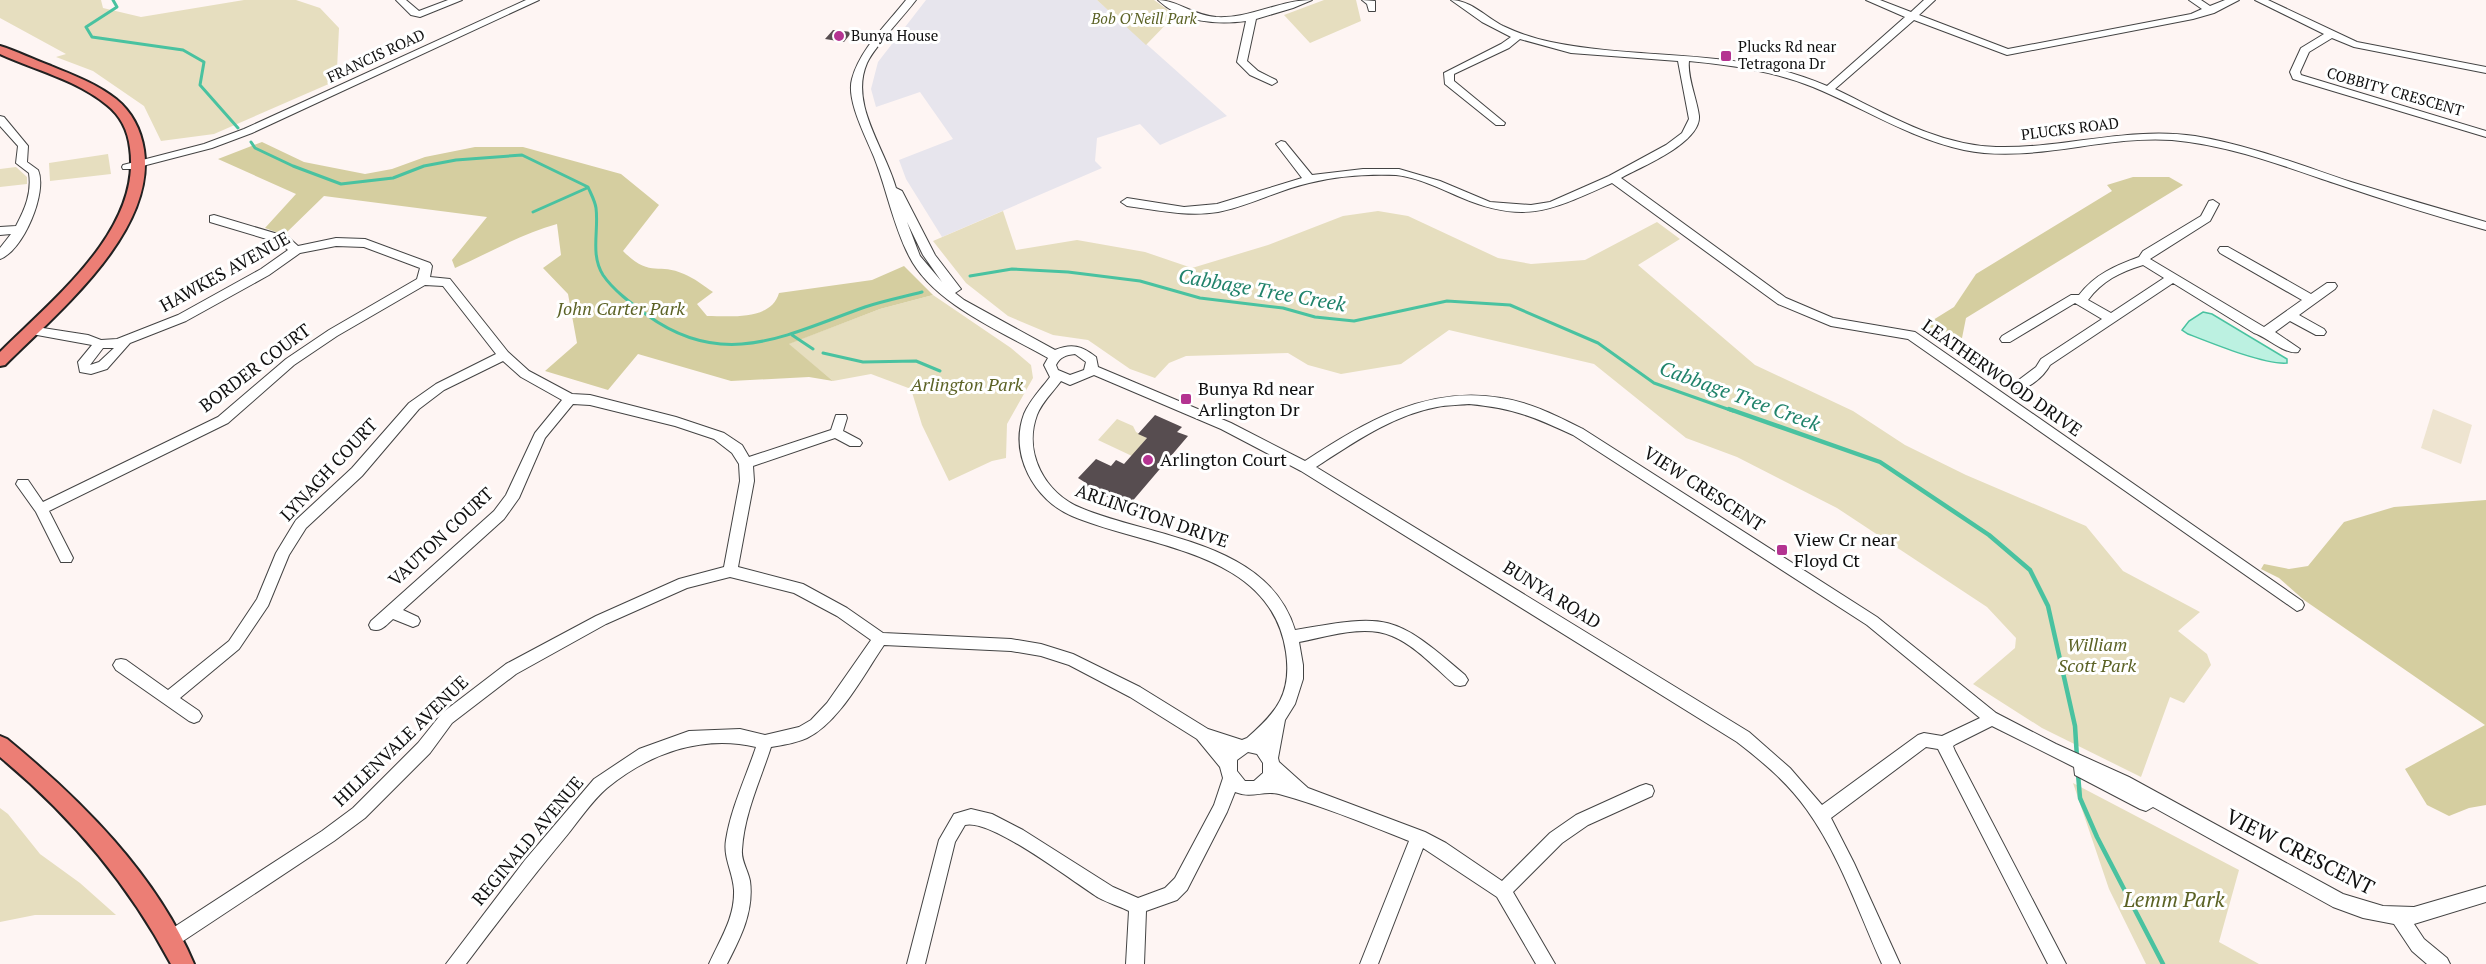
<svg xmlns="http://www.w3.org/2000/svg" width="2486" height="964" viewBox="0 0 2486 964" font-family="'PT Serif',serif">
<rect width="100%" height="100%" fill="#fef5f3"/>
<path fill="#e7e5ed" d="M926 0H1097L1227 116 1160 145 1140 124 1097 138 1095 161 1102 168 942 237 906 179 899 160 953 139 920 92 876 107 871 89 878 62Z"/>
<path fill="#e6debf" d="M0 0H101L103 8 141 17 244 0H296L320 8 339 28 337 69 347 76 214 134 161 141 144 106 93 71 56 57 66 54 0 18Z
M1097 0H1154L1175 15 1146 45Z
M1324 0H1356L1361 21 1310 43 1284 15Z
M108 154 111 174 50 181 49 163Z
M16 167 27 177V184L0 187V169Z
M1003 211 1016 250 1077 240 1145 252 1192 268 1268 245 1343 216 1378 211 1408 216 1498 258 1531 264 1585 260 1657 222 1680 239 1638 265 1755 365 1853 411 1905 445 1966 475 2086 526 2123 571 2200 612 2178 631 2207 654 2211 665 2184 703 2170 697 2141 777 2042 728 1973 684 2015 648 2016 638 1987 607 1837 508 1737 457 1686 438 1594 364 1449 330 1401 364 1341 374 1308 365 1288 353 1186 356 1169 363 1155 378 1130 369 1088 340 1053 335 1008 316 966 283 933 241Z
M933 295 1011 348 1031 365 1033 378 1007 424 1006 458 992 461 949 481 922 425 911 389 871 374 833 381 788 344 880 309Z
M1117 419 1133 426 1136 432 1147 438 1132 456 1098 440Z
M2073 783 2239 870 2219 942 2259 964H2146L2109 889Z
M0 808 8 814 40 854 80 883 116 915H35L0 922Z"/>
<path fill="#d5cea0" d="M262 142 304 162 365 174 392 169 425 157 475 147H523L621 174 659 205 623 251C651 279 658 262 684 274 694 278 704 286 713 292L697 304 707 316C730 316 771 321 779 293L872 280 904 266 933 295 880 309 789 344 833 381 809 377 731 381 638 354 608 390 545 371 577 343 568 294 543 268 561 255 557 224C523 233 489 253 455 268L452 260 487 217 324 196 284 235 265 228 296 194 218 159Z
M2133 177H2169L2183 185 1966 318 1962 338 1952 343H1943L1925 325 1954 307 1976 274 2112 191 2107 185Z
M2486 500V805L2469 808 2449 816 2427 805 2405 769 2485 725 2304 600 2279 578 2261 569 2264 564 2289 569 2308 566 2344 522 2394 507Z"/>
<path fill="#eee4d0" d="M2433 409 2472 425 2461 464 2421 448Z"/>
<path fill="#bcf1e1" stroke="#49c2a0" stroke-width="1.5" d="M2203 312 2212 314 2287 359V363C2265 365 2211 343 2188 334L2182 330 2189 321Z"/>
<g fill="none" stroke-linecap="round" stroke-linejoin="round">
<path stroke="#49c2a0" stroke-width="3" d="M113 0 117 7 86 27 92 37 183 50 204 62 200 85 238 128
M251 142 255 148 293 166 341 184 393 178 424 166 456 160 522 155 588 187C591 194 595 201 596 208 599 231 590 254 603 275 613 290 632 304 647 315 724 371 786 335 865 307 883 301 903 297 922 292
M533 212 587 188
M970 276 1012 269 1068 272 1140 281 1200 298 1283 308 1315 317 1354 321 1447 301 1510 305 1598 343 1654 383 1733 411
M792 335 813 349
M823 353 863 362 916 361 940 371"/>
<path stroke="#49c2a0" stroke-width="4.5" d="M1729 409 1880 462 1989 535 2030 570 2048 606 2075 726 2077 758
M2078 774 2080 798 2097 837 2163 964"/>
</g>
<path fill="#574d50" d="M833 30 852 32 844 42 825 39Z
M1155 415 1182 427 1177 432 1188 436 1130 504 1125 501 1122 504 1084 485 1086 483 1078 478 1096 459 1111 466 1116 460 1124 464 1147 438 1138 434Z"/>
<g fill="none" stroke-linecap="round" stroke-linejoin="round">
<g stroke="#434343" stroke-width="2">
<path id="minor" d="M396 0H406L419 11 448 0H462L420 17 411 15Z
M526 0H539L252 133 212 148 131 169H123L122 167 123 165 204 144 244 129Z
M906 0H916C903 17 875 46 867 63 849 104 885 148 896 188L902 191 935 255 961 289 955 293 964 300 1055 350C1072 343 1082 346 1096 357L1098 367 1231 423 1305 461C1365 422 1427 385 1501 398 1530 402 1557 416 1583 429L1877 617 1996 713 2056 744 2129 777 2343 894 2383 906 2414 907 2486 886V902L2414 924 2424 939 2447 958 2450 964H2427L2412 951 2394 924 2363 918 2333 907 2153 807 2146 811 2140 809 2075 775 2074 767 1992 726 1956 744 1953 746 1955 751 2066 964H2048L1938 749 1926 747 1831 818 1854 863 1900 964H1882C1859 913 1840 856 1807 810 1788 783 1763 762 1737 742L1301 471 1221 429 1094 375 1070 385 1061 381C1053 392 1042 402 1037 415 1023 453 1045 493 1081 508 1153 538 1268 541 1295 630 1388 614 1393 613 1465 675L1468 680 1465 685 1460 686 1455 685C1435 668 1416 646 1392 636 1364 624 1326 637 1299 642L1303 665V679L1295 704 1285 720 1278 758 1279 762 1308 788 1425 832 1446 843 1502 881 1550 833 1576 815 1640 786 1646 784 1652 786 1654 791 1652 796 1588 825 1562 843 1513 892 1555 964H1536L1497 897 1423 848 1378 964H1360L1409 841C1366 824 1323 806 1279 794 1262 790 1253 799 1235 792L1227 812 1187 890 1177 900 1146 911 1144 964H1126L1129 911C1119 906 1108 903 1099 898 1073 882 991 818 965 825L955 842 925 964H907L939 840 954 814 971 809 992 814 1023 830 1113 887 1138 898 1165 888 1175 878 1214 805 1223 778 1220 767 1197 739 1130 697 1069 665 1041 656 1011 651 884 645C864 674 839 723 807 738 796 743 783 745 771 747 760 781 744 814 742 850 741 861 748 870 750 881 754 911 741 937 727 964H709C720 939 735 918 734 890 733 872 723 858 726 840 731 808 746 777 756 747 702 734 648 754 607 788 592 801 580 819 568 834 533 876 499 920 466 964H446L525 860 594 779 639 749 689 731 740 729 765 735 799 727 811 720 827 703 871 640 837 616 794 593 730 577 687 588 606 624 516 674 452 723 430 753 365 818 334 841 177 945 171 947 165 945 162 939 165 933 322 831 353 808 418 743 442 713 506 664 596 616 679 579 724 567 740 481 739 464 732 453 714 439 675 426 590 405 573 404 545 438 519 498 504 519 403 610 418 617 420 621 418 625 413 627 393 619C386 625 381 633 371 629L369 625 371 621 494 511 506 495 535 433 562 400 521 377 503 361 444 390 419 409 362 476 306 528 289 555 268 606 239 649 180 698 199 711 202 716 199 721 194 723 189 721 116 670 113 665 116 660 121 659 126 660 168 690 229 641 257 599 276 553 296 520 352 468 409 403 436 384 496 354 443 286 425 285 337 336 294 365 228 423 49 511 73 558 71 562H61L36 512 16 484 18 480H28L43 502 218 417 286 359 329 330 417 279 420 268 364 247 336 246 300 253 269 275 186 321 130 343 107 369 91 374 80 372 78 362 92 345 26 333 24 330 30 326 88 335 101 340 117 339 178 315 261 269 288 250 280 243 210 222V216L214 215 288 237 298 246 336 238 365 239 430 263 432 266 430 277 450 279 508 352 529 371 572 394 590 395 676 417 724 433 742 445 749 457 831 430 836 415H846L847 418 843 431 860 440 862 443 860 446H850L835 438 753 466 754 481 738 567 803 584 847 608 883 633 1011 639 1041 644 1073 654 1140 687 1208 729 1242 740 1247 738C1277 712 1292 693 1286 652 1271 550 1147 548 1072 516 1034 500 1009 454 1024 414 1030 400 1041 389 1050 377L1044 365 1048 358C1003 332 933 304 909 256 893 225 887 190 874 157 866 137 846 100 852 79 860 49 887 24 906 0ZM907 222 923 255 942 282 920 256ZM103 348H114L99 362 90 365ZM1075 354 1086 362 1084 370 1070 375 1058 370 1056 365C1060 357 1066 355 1075 354ZM1469 404C1513 408 1534 417 1573 435L1867 625 1980 718 1942 736 1924 733 1918 735 1822 805 1790 768 1749 732 1316 467C1353 443 1393 415 1437 407 1447 405 1459 405 1469 404ZM1248 752 1257 754 1263 763V773L1254 781H1245L1237 771V760Z
M1158 0C1177 0 1192 15 1216 17 1250 19 1279 0 1312 0L1293 8 1256 19 1247 61 1258 71 1276 80 1277 82 1272 85 1250 75 1237 62 1246 21C1216 25 1181 22 1158 0Z
M1362 0 1375 1V11H1369L1367 4Z
M1451 0C1470 0 1486 17 1503 26 1518 33 1535 39 1551 42 1643 61 1739 47 1827 86L1905 17 1866 0H1880L1911 12 1924 0H1935L1919 15 2008 49 2191 14 2202 9 2189 0H2201L2210 6 2225 0H2239L2214 13 2193 19 2007 55 1914 20 1835 89C1887 114 1937 145 1996 147 2063 149 2128 126 2195 136 2249 145 2300 165 2351 182 2396 196 2441 209 2486 222V230C2435 216 2384 200 2334 183 2281 165 2228 145 2172 140 2102 135 2033 164 1964 150 1909 138 1864 108 1813 87 1773 71 1731 65 1689 61 1687 77 1697 99 1699 116 1701 143 1641 167 1621 178L1786 298 1833 318 1915 332 2302 601 2304 605 2302 609 2297 611 1908 339 1831 326 1778 304 1612 183C1552 210 1525 225 1460 197 1441 189 1417 177 1396 175 1368 174 1336 176 1309 183 1278 190 1249 206 1218 212 1187 217 1157 210 1127 206L1121 202 1127 198 1184 207 1217 204 1302 178 1276 144 1281 141 1285 142 1312 175 1363 169H1399L1440 181 1490 202 1531 205 1550 202 1609 176 1666 145 1682 133 1689 119 1678 61 1571 53 1520 39 1509 48 1454 74V81L1505 123 1504 125H1496L1445 84 1444 73 1501 44 1511 37 1482 22Z
M2255 0H2268L2357 42 2486 67V73L2354 47 2332 38 2309 52 2300 72 2301 75 2486 131V137L2293 79 2290 72 2301 48 2324 34Z
M0 116 4 117 28 146 27 162 38 170C48 192 23 251 0 259V248L11 234 0 235V227L16 226C25 209 32 193 29 173L16 163 18 146 0 126Z
M2213 200 2219 204 2210 221 2150 259 2264 327 2302 300 2220 253 2218 250 2220 247H2228L2311 294 2327 283H2335L2337 286 2335 289 2299 315 2324 329 2326 332 2324 335H2316L2290 321 2275 332 2300 349 2298 352C2285 355 2267 337 2254 333L2173 283 2050 365C2044 376 2028 391 2016 388L2014 385 2016 382 2036 367 2041 359 2102 319 2075 303 2010 342H2002L2000 339 2002 336 2071 295H2079C2095 274 2115 266 2139 257L2143 251 2201 216 2209 201ZM2143 265 2164 278 2111 313 2088 300C2102 281 2120 272 2143 265Z"/>
</g>
<g stroke="#212121" stroke-width="4">
<path id="major" d="M0 46C17 51 34 60 51 66 73 75 97 84 116 99 132 112 141 130 144 150 156 232 58 312 5 365L0 366V352C52 300 142 230 130 148 128 131 121 116 107 105 77 80 35 70 0 54Z
M0 736 7 739C81 800 156 874 194 964H171C128 883 70 815 0 757Z"/>
</g>
<use href="#minor" fill="#fff" fill-rule="evenodd"/>
<use href="#major" fill="#ec7e75" fill-rule="evenodd"/>
</g>
<g fill="#b43391" stroke="#fff" stroke-width="2">
<circle cx="839" cy="36" r="6"/>
<rect x="1720" y="50" width="12" height="12" rx="3"/>
<rect x="1180" y="393" width="12" height="12" rx="3"/>
<circle cx="1148" cy="460" r="6"/>
<rect x="1776" y="544" width="12" height="12" rx="3"/>
</g>
<g text-anchor="middle" stroke-width="6" stroke-linejoin="round" paint-order="stroke">
<g font-size="15" font-style="italic" fill="#5b6225" stroke="#fff">
<text x="1144" y="24">Bob O'Neill Park</text>
</g>
<g font-size="15" fill="#101010" stroke="#fff" text-anchor="start">
<text x="851" y="41">Bunya House</text>
<text x="1738" y="52">Plucks Rd near<tspan x="1738" dy="17">Tetragona Dr</tspan></text>
</g>
<g font-size="15" fill="#101010" stroke="#fff">
<text transform="translate(376 56) rotate(-25)" y="5">FRANCIS ROAD</text>
<text transform="translate(2395 92) rotate(16)" y="5">COBBITY CRESCENT</text>
<text transform="translate(2070 129) rotate(-7)" y="5">PLUCKS ROAD</text>
</g>
<g font-size="18" fill="#101010" stroke="#fff">
<text transform="translate(225 272) rotate(-29)" y="6">HAWKES AVENUE</text>
<text transform="translate(255 368) rotate(-37)" y="6">BORDER COURT</text>
<text transform="translate(2002 378) rotate(35)" y="6">LEATHERWOOD DRIVE</text>
<text transform="translate(329 470) rotate(-47)" y="6">LYNAGH COURT</text>
<text transform="translate(1704 489) rotate(33)" y="6">VIEW CRESCENT</text>
<text transform="translate(1152 516) rotate(19)" y="6">ARLINGTON DRIVE</text>
<text transform="translate(441 537) rotate(-43)" y="6">VAUTON COURT</text>
<text transform="translate(1552 595) rotate(32)" y="6">BUNYA ROAD</text>
<text transform="translate(401 741) rotate(-44)" y="6">HILLENVALE AVENUE</text>
<text transform="translate(528 841) rotate(-50)" y="6">REGINALD AVENUE</text>
</g>
<g font-size="18" font-style="italic" fill="#5b6225" stroke="#fff">
<text x="621" y="315">John Carter Park</text>
<text x="967" y="391">Arlington Park</text>
<text x="2097" y="651">William<tspan x="2097" dy="21">Scott Park</tspan></text>
</g>
<g font-size="18" fill="#101010" stroke="#fff" text-anchor="start">
<text x="1198" y="395">Bunya Rd near<tspan x="1198" dy="21">Arlington Dr</tspan></text>
<text x="1160" y="466">Arlington Court</text>
<text x="1794" y="546">View Cr near<tspan x="1794" dy="21">Floyd Ct</tspan></text>
</g>
<g font-size="20" font-style="italic" fill="#20836b" stroke="#fff">
<text transform="translate(1262 290) rotate(10)" y="7">Cabbage Tree Creek</text>
<text transform="translate(1740 396) rotate(20)" y="7">Cabbage Tree Creek</text>
</g>
<g font-size="21" fill="#101010" stroke="#fff">
<text transform="translate(2300 852) rotate(27)" y="7">VIEW CRESCENT</text>
</g>
<g font-size="21" font-style="italic" fill="#5b6225" stroke="#fff">
<text x="2174" y="907">Lemm Park</text>
</g>
</g>
</svg>
